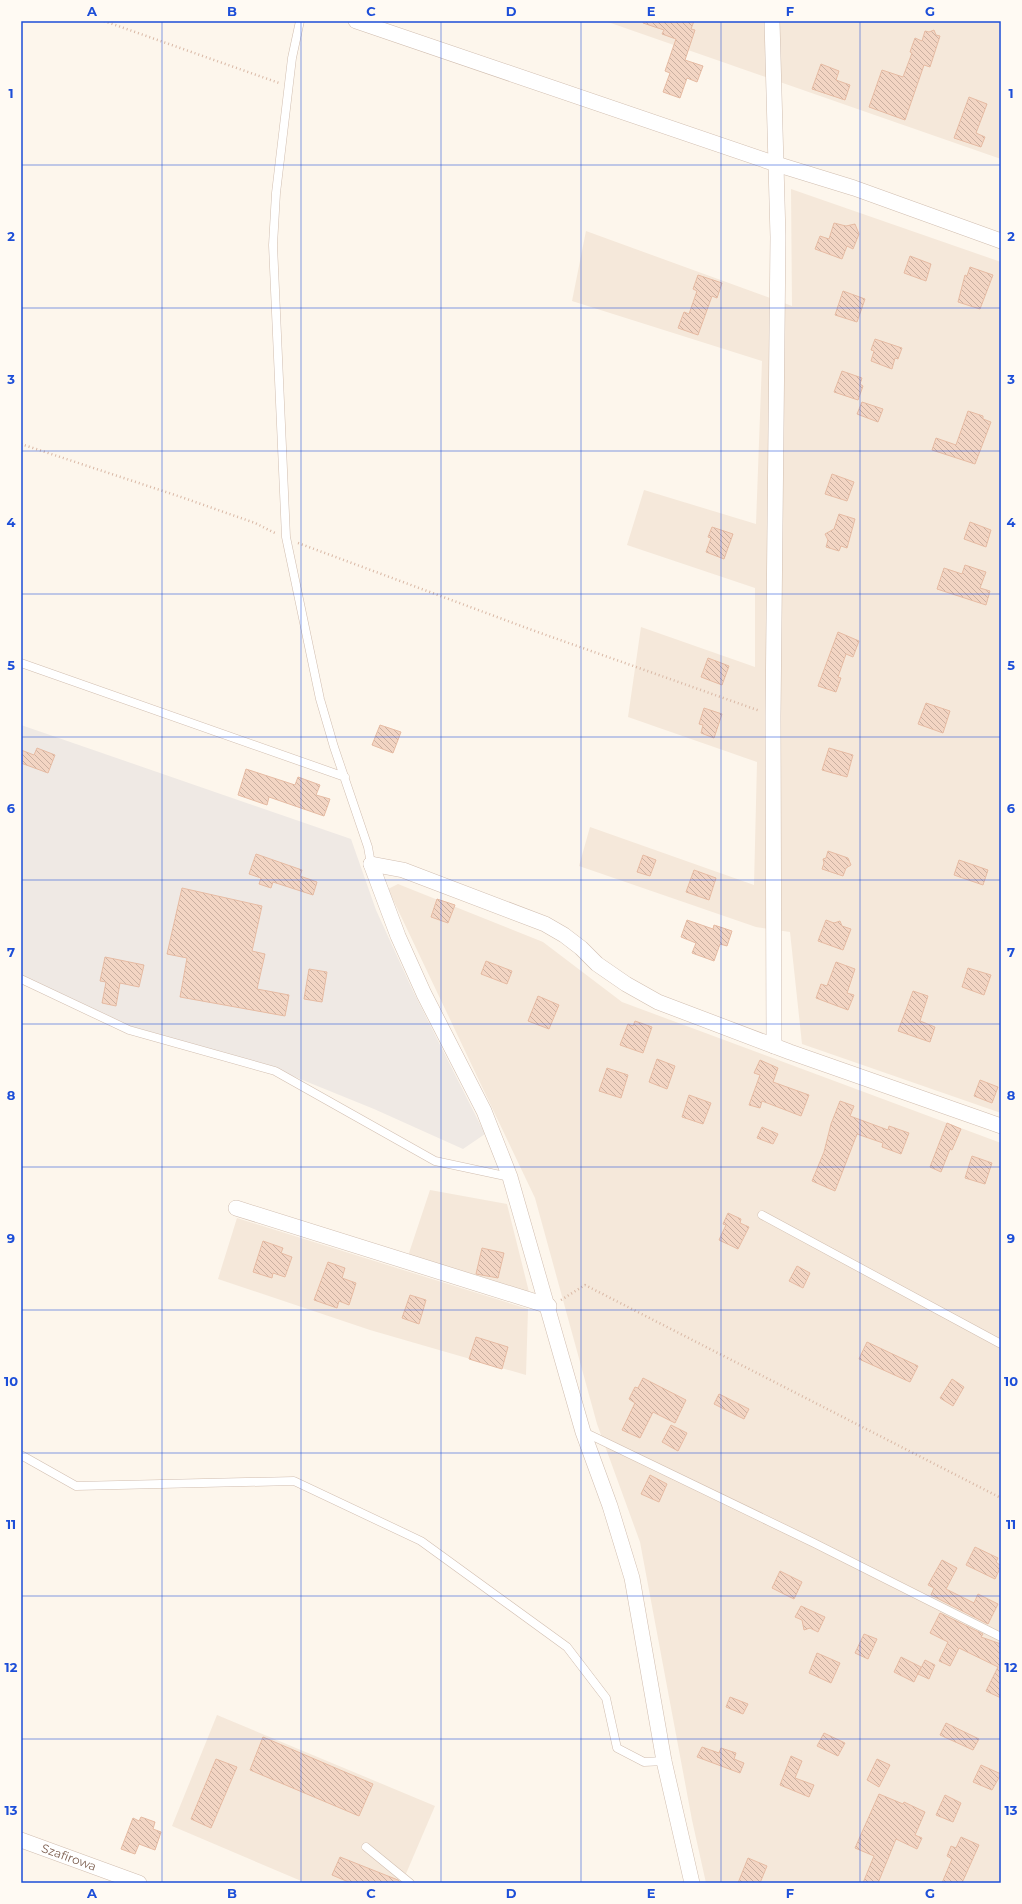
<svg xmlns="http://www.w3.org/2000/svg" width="1022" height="1904" viewBox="0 0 1022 1904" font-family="Montserrat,sans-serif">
<defs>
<pattern id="building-back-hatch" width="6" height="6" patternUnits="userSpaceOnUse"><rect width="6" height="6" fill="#f3d5c3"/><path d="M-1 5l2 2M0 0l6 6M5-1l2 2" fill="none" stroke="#cab0a1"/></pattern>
</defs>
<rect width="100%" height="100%" fill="#fdf6ec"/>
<path fill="#f5e8da" d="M605 21H1001V159Z
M791 189 1001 262V1113L802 1044 790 932 756 927 579 866 590 827 754 885 757 762 628 717 641 627 755 667V588L627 545 644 490 756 524 762 361 572 301 586 231 792 306Z
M398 884 543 942 622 1002 1001 1143V1883H706L692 1820 640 1542 597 1424 535 1198 388 889Z
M430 1190 507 1204 530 1296 408 1256Z
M237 1218 528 1309 526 1375 370 1330 218 1279Z
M217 1715 435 1806 402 1883H306L172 1826Z"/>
<path fill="#efe9e4" d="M21 725 351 839 376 910 413 991 485 1134 463 1149 374 1109 268 1066 127 1025 21 976Z"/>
<path fill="url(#building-back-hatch)" stroke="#e6bba3" d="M643 21H694L691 29 695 30 685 60 703 66 697 82 687 78 680 98 663 92 670 73 665 71 676 39 662 34 664 30 643 23Z
M934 30 936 35 940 36 930 67 924 65 905 120 869 107 882 70 903 77 912 53 910 52 915 38 922 41 925 31 929 32Z
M821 64 839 71 836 80 850 85 845 100 812 89Z
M969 97 987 104 976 133 985 137 981 147 954 138Z
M834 223 846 226 855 224 859 234 853 249 847 246 842 259 815 249 820 236 829 239Z
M910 256 931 264 926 281 904 273Z
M970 267 993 275 980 309 958 302 965 275 967 276Z
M698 275 722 283 717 298 712 296 698 335 678 328 684 312 689 314 697 291 693 289Z
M843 291 865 299 857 322 835 315Z
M875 339 902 348 898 359 895 358 892 369 871 361 874 351 871 350Z
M842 371 862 378 860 384 863 386 858 400 834 392Z
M862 402 883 409 878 422 857 414Z
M968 411 983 416V419L991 422 975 464 932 450 936 438 956 445Z
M832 474 854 482 847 501 825 494Z
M839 514 855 519 847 548 841 546 839 551 826 547 828 540 825 534 834 529Z
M970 522 991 530 986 547 964 539Z
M712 527 733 534 724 559 706 552 711 538 708 537Z
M965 565 986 572 980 588 990 591 986 605 937 589 944 568 962 574Z
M838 632 859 641 853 657 846 654 838 677 841 678 836 692 818 686Z
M708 658 729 666 722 685 701 677Z
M926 703 950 711 943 733 918 724Z
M704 708 722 714 714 738 701 733 703 725 699 724Z
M380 725 401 732 393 753 372 745Z
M37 748 55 755 48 773 21 763V750L34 755Z
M829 748 853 755 847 777 822 770Z
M246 769 295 785 298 777 320 785 316 795 330 799 324 816 269 797 267 805 238 795Z
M828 851 848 858 851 865 846 868 843 876 822 869 824 863 823 859 826 858Z
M256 854 302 870 300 876 317 882 313 895 273 882 271 888 259 884 261 878 249 874Z
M643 855 656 860 650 876 637 872Z
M959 860 988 870 983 885 954 875Z
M694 870 716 878 709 900 686 892Z
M182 888 262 906 252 951 265 954 257 989 289 995 285 1016 180 997 187 958 167 954Z
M437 899 455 905 448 923 431 917Z
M687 920 713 929 714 925 732 931 727 946 720 944 714 961 692 953 696 943 681 937Z
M826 920 834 923 840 921 842 926 851 929 843 950 818 941Z
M105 957 144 965 139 987 120 983 116 1006 102 1003 106 982 100 981Z
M486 961 512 971 507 984 481 974Z
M836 962 855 969 847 993 854 995 848 1010 816 998 821 984 827 986Z
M968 968 991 975 984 995 962 987Z
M309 969 327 972 322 1002 304 999Z
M913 991 928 996 920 1021 935 1027 930 1042 898 1031Z
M538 996 559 1005 549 1029 528 1021Z
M635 1021 652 1027 643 1053 620 1045 628 1024 633 1026Z
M657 1059 675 1066 667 1089 649 1082Z
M760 1060 778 1068 773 1082 809 1095 801 1116 762 1101 760 1108 749 1105 760 1075 754 1073Z
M607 1068 628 1075 621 1098 599 1091Z
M980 1080 998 1087 992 1103 974 1096Z
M689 1095 711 1103 703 1124 682 1117Z
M840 1101 854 1106 850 1116 888 1130 889 1126 909 1133 901 1154 882 1147 883 1143 857 1134 835 1191 812 1181 824 1152 831 1124Z
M947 1123 961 1129 952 1150 950 1149 941 1172 930 1167Z
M762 1127 778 1134 773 1144 757 1138Z
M972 1156 992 1163 985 1184 965 1178Z
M728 1213 741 1219 740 1223 749 1227 738 1249 719 1240 726 1225 723 1224Z
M263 1241 283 1248 281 1253 292 1257 285 1277 273 1273 272 1278 253 1272Z
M482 1248 504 1253 498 1278 476 1274Z
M328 1262 345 1268 342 1278 356 1283 349 1305 339 1301 337 1308 314 1300Z
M797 1266 810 1273 803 1288 789 1281Z
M410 1295 426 1300 419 1324 402 1318Z
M476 1337 508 1347 502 1369 469 1359Z
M867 1342 918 1366 910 1382 859 1359Z
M643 1378 686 1400 675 1423 653 1412 640 1438 622 1430 635 1403 629 1399 635 1387 638 1388Z
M952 1379 964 1387 953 1406 940 1398Z
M719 1394 749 1409 744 1419 714 1404Z
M671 1425 687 1433 678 1451 662 1442Z
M650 1475 667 1484 659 1502 641 1494Z
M975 1547 998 1558 996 1562 1001 1566 995 1579 966 1565Z
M942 1560 957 1568 946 1589 974 1603 978 1594 998 1604 988 1624 931 1595 934 1588 928 1585Z
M780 1571 802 1582 794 1599 772 1588Z
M801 1606 825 1617 818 1632 810 1628 804 1630 802 1620 795 1617Z
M940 1613 983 1634 981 1637 1001 1644V1698L986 1691 998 1667 959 1648 950 1666 939 1661 948 1642 930 1633Z
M864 1634 877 1639 868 1659 855 1653Z
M817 1653 840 1663 831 1683 809 1673Z
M901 1657 921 1667 914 1682 894 1672Z
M925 1660 935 1665 929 1679 918 1674Z
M730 1697 748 1704 743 1714 726 1707Z
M946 1723 979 1739 973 1750 940 1735Z
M824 1733 845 1743 838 1756 817 1746Z
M263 1737 373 1784 359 1816 250 1770Z
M702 1747 719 1753 721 1748 736 1753 734 1759 744 1763 740 1773 697 1757Z
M791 1756 802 1761 795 1778 814 1785 809 1797 780 1785Z
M216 1759 237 1767 211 1828 191 1819Z
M877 1759 890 1765 879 1787 867 1780Z
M981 1765 1001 1774 992 1790 973 1782Z
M879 1794 903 1804 904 1802 925 1812 915 1835 922 1838 917 1849 896 1839 878 1883H863L874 1856 855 1848Z
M945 1795 961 1803 953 1822 936 1815Z
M141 1817 155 1822 153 1829 161 1832 155 1850 139 1844 135 1854 121 1849 133 1818 139 1821Z
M961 1837 979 1845 962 1883H942L952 1859 947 1856 951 1846 956 1848Z
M340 1857 398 1880 401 1883H351L332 1875Z
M748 1858 767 1866 760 1883H738Z"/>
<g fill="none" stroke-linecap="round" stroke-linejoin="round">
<g stroke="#d1beb0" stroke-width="9">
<path id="service" d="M300 21 292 58 276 193 273 245 286 537 320 699 334 747 368 847 371 864
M21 663 345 777
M21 979 129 1030 275 1071 435 1161 510 1177
M762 1215 1001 1344
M584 1432 814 1543 1001 1637
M21 1455 76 1486 294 1481 421 1541 567 1647 606 1698 617 1748 644 1762 664 1761
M366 1847 410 1883"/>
</g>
<g stroke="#d1beb0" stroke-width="16">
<g id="minor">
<path d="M356 21 776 164 854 188 1001 241"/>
<path d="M772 21 778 237 773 716 774 1046"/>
<path d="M371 864 398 936 424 994 484 1111 510 1177 583 1432 610 1506 632 1578 664 1761 692 1883"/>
<path d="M371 864 403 870 545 924 564 935 581 948 597 964 626 984 658 1002 790 1052 1001 1126"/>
<path d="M236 1208 549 1306"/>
<path id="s1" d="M21 1840 139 1883"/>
</g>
</g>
<path stroke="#d9b8a5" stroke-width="2.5" stroke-dasharray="1 3" stroke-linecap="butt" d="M104 21 279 83
M21 444 181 497 255 523 275 533
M298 543 532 630 760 711
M561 1300 585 1285 1001 1498"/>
<use href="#service" stroke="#fff" stroke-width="8"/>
<use href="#minor" stroke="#fff" stroke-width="15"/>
</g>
<path fill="none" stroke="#1d4ed8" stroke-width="1" stroke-opacity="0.55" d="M162 21V1883M301 21V1883M441 21V1883M581 21V1883M721 21V1883M860 21V1883M21 165H1001M21 308H1001M21 451H1001M21 594H1001M21 737H1001M21 880H1001M21 1024H1001M21 1167H1001M21 1310H1001M21 1453H1001M21 1596H1001M21 1739H1001"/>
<g text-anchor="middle" stroke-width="4" stroke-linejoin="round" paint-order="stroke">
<g font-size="12" fill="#7a5c4d" stroke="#fffaf3">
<text dy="4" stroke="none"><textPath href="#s1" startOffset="51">Szafirowa</textPath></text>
</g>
</g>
<rect width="1022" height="1904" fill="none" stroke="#fffaf3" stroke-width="44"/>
<rect x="22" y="22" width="978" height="1860" fill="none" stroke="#1d4ed8" stroke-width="1.5"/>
<g font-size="13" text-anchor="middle" font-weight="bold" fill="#1d4ed8">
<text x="92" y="16">A</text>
<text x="232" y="16">B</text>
<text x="371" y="16">C</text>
<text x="511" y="16">D</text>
<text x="651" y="16">E</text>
<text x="790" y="16">F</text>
<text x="930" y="16">G</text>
<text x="11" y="98">1</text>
<text x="1011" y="98">1</text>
<text x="11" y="241">2</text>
<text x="1011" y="241">2</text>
<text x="11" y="384">3</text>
<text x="1011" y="384">3</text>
<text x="11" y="527">4</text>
<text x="1011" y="527">4</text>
<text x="11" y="670">5</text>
<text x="1011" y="670">5</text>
<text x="11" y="813">6</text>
<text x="1011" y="813">6</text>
<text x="11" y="957">7</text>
<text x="1011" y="957">7</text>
<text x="11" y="1100">8</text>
<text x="1011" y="1100">8</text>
<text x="11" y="1243">9</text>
<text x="1011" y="1243">9</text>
<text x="11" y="1386">10</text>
<text x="1011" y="1386">10</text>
<text x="11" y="1529">11</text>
<text x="1011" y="1529">11</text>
<text x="11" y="1672">12</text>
<text x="1011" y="1672">12</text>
<text x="11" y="1815">13</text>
<text x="1011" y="1815">13</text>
<text x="92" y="1898">A</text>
<text x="232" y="1898">B</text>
<text x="371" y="1898">C</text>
<text x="511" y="1898">D</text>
<text x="651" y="1898">E</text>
<text x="790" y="1898">F</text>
<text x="930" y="1898">G</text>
</g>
</svg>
